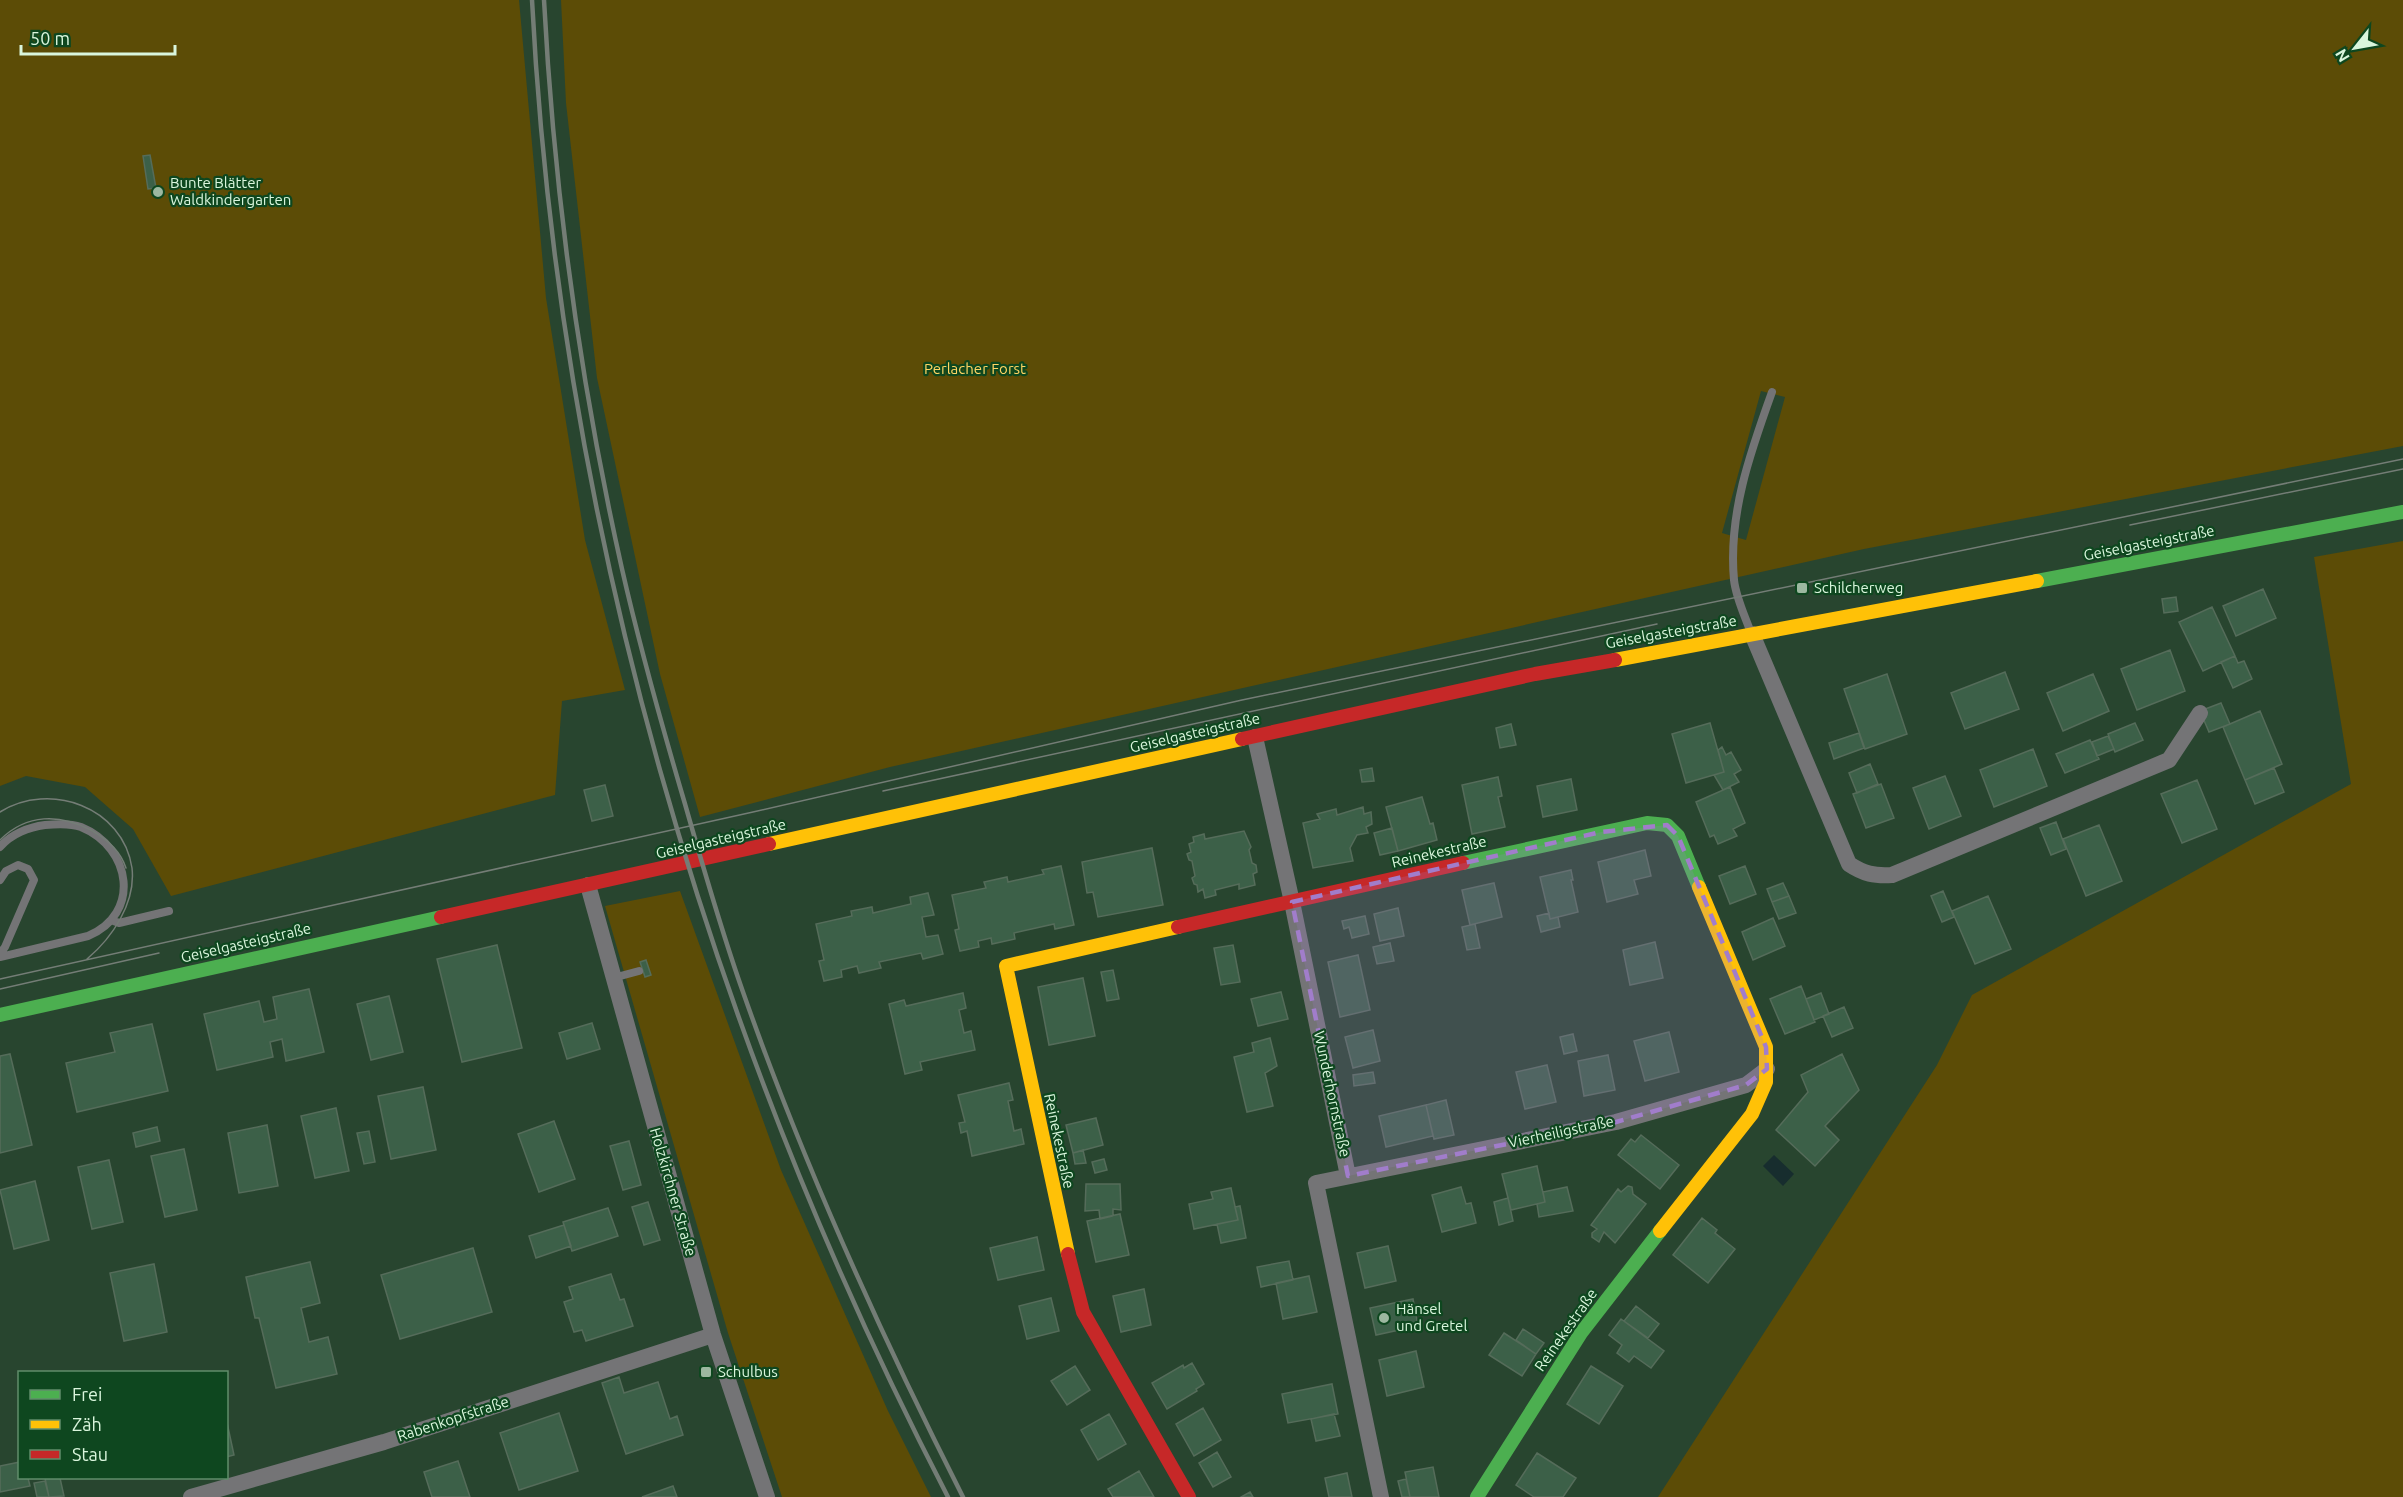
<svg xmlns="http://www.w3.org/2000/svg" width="2403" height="1497" viewBox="0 0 2403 1497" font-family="Ubuntu,sans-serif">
<rect width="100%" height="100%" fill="#28452f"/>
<path fill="#5c4c06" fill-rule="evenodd" d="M0 0H519L546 298 585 540 625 690 562 701 555 795 171 896 133 829 85 787 26 776 0 786Z
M561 0H2403V446L1864 549 890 767 700 817 660 674 597 378 566 103ZM1761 391 1785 397 1746 540 1722 533Z
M2403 541V1497H1658L1937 1065 1972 995 2351 784 2314 557Z
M680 891 781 1170 888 1411 931 1497H782L728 1333 605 906Z"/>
<path fill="#172d2e" d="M1774 1155 1794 1174 1783 1186 1763 1166Z"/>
<path fill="#3c6048" stroke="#556c5a" stroke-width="1.5" d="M150 155 156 188 148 189 143 156Z
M2263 589 2276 618 2236 636 2223 606Z
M2176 597 2178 611 2164 613 2162 599Z
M2212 607 2235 656 2203 671 2179 622Z
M2170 650 2185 691 2137 710 2121 669Z
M2235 656 2238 663 2244 661 2252 679 2233 688 2221 662Z
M2005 672 2019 709 1965 729 1951 693Z
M1887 674 1907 734 1865 749 1844 689Z
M2093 674 2109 711 2063 731 2047 693Z
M2221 703 2230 724 2209 732 2200 711Z
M2260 711 2282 764 2245 780 2223 727Z
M1710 723 1724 772 1686 783 1672 734Z
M2135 723 2143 740 2115 752 2108 734Z
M1511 724 1516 745 1500 748 1496 728Z
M1859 733 1864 748 1834 759 1829 743Z
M2108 736 2114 749 2097 756 2092 742Z
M2090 740 2099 759 2065 773 2056 754Z
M1722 747 1726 755 1731 752 1741 770 1734 774 1739 782 1723 790 1714 775 1724 772 1718 750Z
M2033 749 2047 786 1994 807 1980 770Z
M1870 764 1878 784 1857 793 1849 773Z
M1372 768 1374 781 1362 782 1360 770Z
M2274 768 2284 792 2255 804 2245 780Z
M1945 776 1961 816 1929 829 1913 788Z
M1498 777 1502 796 1498 797 1505 827 1472 834 1462 785Z
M1571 779 1577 810 1543 817 1537 786Z
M2197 780 2217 829 2182 843 2161 794Z
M1881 784 1894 818 1866 828 1853 794Z
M605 785 613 816 592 821 584 790Z
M1730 787 1745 823 1733 829 1737 836 1718 844 1714 835 1710 837 1696 802Z
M1422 797 1430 824 1433 823 1437 840 1398 851 1386 807Z
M1363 807 1364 814 1371 812 1372 824 1366 827 1368 833 1357 835 1350 848 1353 861 1313 868 1303 823 1320 819 1317 814 1336 809 1337 815Z
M2056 822 2066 849 2051 855 2040 828Z
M2099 825 2122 881 2086 896 2063 839Z
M1392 828 1398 851 1380 855 1374 833Z
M1244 831 1251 847 1249 850 1252 863 1256 865 1257 872 1253 874 1255 885 1239 889V884L1215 890 1216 895 1205 898 1203 889 1198 892 1197 885 1194 884 1192 878 1195 876 1192 861 1189 860 1187 854 1191 852 1189 844 1194 842 1193 837 1204 834 1205 839Z
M1152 848 1163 905 1098 917 1093 892 1087 893 1082 862Z
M1645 850 1651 876 1634 880 1638 894 1607 902 1598 862Z
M1061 866 1074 925 1055 929 1054 924 1014 933 1015 939 992 944 991 938 978 941 979 947 960 951 955 930 959 929 952 895 986 888 984 882 1007 877 1008 882 1044 874 1042 870Z
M1745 866 1756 894 1730 904 1719 876Z
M1571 870 1573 880H1571L1578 912 1550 919 1540 877Z
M1494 883 1502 917 1470 925 1462 890Z
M1783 883 1789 896 1772 902 1767 889Z
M1943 891 1954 917 1942 922 1931 896Z
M928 893 934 915 922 917 926 937 938 935 943 954 923 959 921 953 879 962 881 968 859 973 857 966 841 970 842 977 824 981 819 961 824 960 816 924 852 916 851 911 872 907 873 913 911 904 910 897Z
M1789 896 1796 913 1779 919 1772 902Z
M1988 896 2011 949 1975 964 1952 911Z
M1398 908 1404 936 1380 941 1374 914Z
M1549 913 1550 919 1558 917 1560 927 1541 932 1537 916Z
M1365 916 1369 934 1352 938 1349 927 1344 929 1342 921Z
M1773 918 1785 946 1753 960 1742 932Z
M1475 924 1480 948 1467 950 1462 927Z
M1655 942 1663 978 1630 985 1623 950Z
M1390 943 1394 961 1377 964 1373 947Z
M497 945 522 1048 462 1062 437 959Z
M1233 945 1240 982 1221 985 1214 948Z
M1358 955 1370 1010 1340 1017 1328 962Z
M646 960 651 975 645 977 640 962Z
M1113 970 1119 999 1107 1001 1101 972Z
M1083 978 1095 1036 1049 1045 1038 987Z
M1801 986 1815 1022 1785 1034 1770 999Z
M309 989 324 1052 286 1061 282 1039 270 1042 273 1057 217 1070 204 1014 259 1001 264 1022 277 1019 273 997Z
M1281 992 1288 1019 1258 1026 1251 999Z
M963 993 966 1008 959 1010 964 1033 971 1031 975 1050 920 1062 922 1070 905 1074 889 1004 904 1000 906 1006Z
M1821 993 1829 1014 1814 1020 1806 999Z
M389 996 403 1052 371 1060 357 1004Z
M1844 1007 1853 1028 1832 1037 1823 1016Z
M592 1023 600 1049 567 1059 559 1033Z
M152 1024 168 1091 77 1112 66 1063 115 1052 110 1033Z
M1373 1030 1380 1061 1353 1068 1345 1037Z
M1669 1032 1679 1072 1645 1081 1634 1041Z
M1573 1034 1577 1051 1564 1054 1560 1037Z
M1270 1038 1277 1066 1265 1073 1273 1106 1247 1112 1234 1057 1254 1052 1252 1043Z
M10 1054 32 1145 0 1153V1056Z
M1842 1054 1859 1090 1825 1126 1839 1140 1815 1166 1776 1130 1808 1092 1801 1075Z
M1608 1055 1615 1090 1584 1096 1578 1061Z
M1547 1065 1556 1102 1525 1109 1516 1072Z
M1373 1072 1375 1083 1354 1086 1353 1075Z
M1009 1083 1013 1100 1008 1101 1014 1131 1021 1129 1024 1144 972 1156 967 1131 961 1133 959 1123 965 1122 958 1095Z
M423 1087 436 1150 391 1159 378 1096Z
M1446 1100 1454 1135 1434 1139 1426 1105Z
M1426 1105 1433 1136 1386 1147 1379 1116Z
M336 1108 349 1171 315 1178 301 1116Z
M1096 1118 1103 1145 1073 1153 1066 1125Z
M554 1121 575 1179 539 1192 518 1134Z
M267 1125 278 1186 239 1193 228 1133Z
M157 1127 160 1141 136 1147 133 1133Z
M369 1131 375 1162 364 1164 357 1133Z
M1641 1135 1679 1165 1660 1189 1618 1155 1631 1139 1635 1142Z
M629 1141 641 1185 623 1190 610 1146Z
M184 1149 197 1210 165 1217 151 1156Z
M1083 1150 1086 1163 1075 1164 1073 1153Z
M1104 1159 1107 1170 1095 1173 1092 1162Z
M109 1160 123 1222 92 1229 78 1167Z
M1537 1166 1545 1202 1511 1210 1502 1174Z
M35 1181 49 1240 14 1249 0 1190Z
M1086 1184H1120L1121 1210 1113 1209V1216L1100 1219 1099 1210 1085 1211Z
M1628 1186 1632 1187 1633 1194 1646 1204 1615 1243 1604 1232 1599 1242 1592 1237V1233L1597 1229 1591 1225 1618 1189 1621 1192Z
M1461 1187 1466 1204 1471 1203 1476 1223 1442 1232 1432 1195Z
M1567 1187 1573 1211 1539 1217 1537 1204 1545 1202 1543 1192Z
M1231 1188 1238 1220 1194 1229 1189 1204 1213 1199 1211 1192Z
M1508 1198 1513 1221 1499 1225 1494 1202Z
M648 1202 660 1240 644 1245 632 1207Z
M1240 1206 1246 1238 1221 1243 1217 1224 1238 1220 1235 1207Z
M608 1208 618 1236 572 1251 563 1222Z
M1120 1214 1129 1255 1096 1262 1087 1221Z
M1702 1218 1717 1230 1715 1233 1735 1249 1708 1283 1673 1255Z
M564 1225 571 1246 536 1258 529 1236Z
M1037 1237 1044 1270 998 1280 990 1248Z
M1388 1246 1396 1281 1365 1288 1357 1253Z
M473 1248 492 1312 400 1339 381 1275Z
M1289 1261 1293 1280 1261 1287 1257 1267Z
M310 1262 320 1303 301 1308 309 1342 328 1337 337 1374 276 1388 259 1318H255L246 1277Z
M154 1264 167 1332 124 1341 110 1273Z
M611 1274 620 1300 624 1299 633 1326 586 1341 582 1330 574 1332 564 1302 573 1299 569 1287Z
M1309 1276 1317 1312 1283 1319 1276 1283Z
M1144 1289 1151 1325 1121 1332 1113 1296Z
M1051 1298 1059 1331 1027 1339 1019 1306Z
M1413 1299 1418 1326 1376 1335 1370 1308Z
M1636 1306 1659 1324 1648 1338 1624 1321Z
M1621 1319 1664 1351 1651 1368 1634 1356 1629 1362 1617 1353 1622 1345 1609 1335Z
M1523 1329 1544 1343 1536 1354 1516 1340Z
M1504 1333 1536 1354 1522 1376 1489 1355Z
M1416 1351 1424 1387 1387 1396 1379 1360Z
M1192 1363 1204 1384 1196 1389 1197 1391 1167 1409 1152 1383 1183 1365 1184 1368Z
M1075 1366 1090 1390 1067 1405 1051 1381Z
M1591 1366 1623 1386 1599 1424 1567 1404Z
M619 1377 624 1393 658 1382 670 1419 677 1416 683 1435 626 1454 602 1383Z
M1332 1384 1338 1414 1288 1423 1282 1394Z
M1203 1408 1221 1440 1194 1456 1176 1424Z
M559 1413 578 1471 519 1490 500 1433Z
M1109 1414 1126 1444 1098 1460 1081 1430Z
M1334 1414 1340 1436 1316 1441 1311 1419Z
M226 1418 234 1455 226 1457Z
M1217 1452 1231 1477 1213 1487 1199 1463Z
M1537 1453 1576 1478 1563 1497H1534L1516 1485Z
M458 1461 470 1497H432L424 1472Z
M20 1462V1478H28L30 1486 0 1492V1466Z
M1433 1467 1439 1497H1410L1405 1472Z
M1139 1471 1154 1497H1113L1108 1489Z
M1347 1473 1352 1497H1329L1325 1478Z
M45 1478H60L64 1496 49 1497Z
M1406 1479 1410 1497H1402L1398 1481Z
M45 1481 49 1497H37L34 1483Z
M673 1486 677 1497H642Z
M1250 1492 1253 1497H1241Z"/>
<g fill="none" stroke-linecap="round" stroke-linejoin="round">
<path stroke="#747476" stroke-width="8" d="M1751 633C1745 616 1736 598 1734 580 1728 515 1750 453 1772 392
M0 847C11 834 29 827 45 825 56 824 70 823 81 827 132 848 141 914 88 936L0 957
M0 880 6 871 18 865 28 869 34 880 5 947 0 954
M111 920 119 923 169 911
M613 978 639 971"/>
<path stroke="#747476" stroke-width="16" d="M1752 634 1849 864C1864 874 1874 876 1892 875L2169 760 2200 713
M1255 737 1292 902 1348 1176
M588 885 713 1335 767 1497
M191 1497 384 1442 713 1335
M1381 1497 1316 1183 1616 1122 1746 1085 1767 1069"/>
<path stroke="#4caf50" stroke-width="14" d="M2037 581 2403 512
M1463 863 1647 823 1667 825 1678 836 1699 887
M0 1015 441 917
M1477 1497 1581 1333 1660 1231"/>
<path stroke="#ffc107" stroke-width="14" d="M1615 660 2037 581
M769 844 1242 739
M1660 1231 1752 1114 1766 1082V1047L1699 887
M1068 1254 1006 966 1178 927"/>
<path stroke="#c62828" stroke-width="14" d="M1242 739 1535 674 1615 660
M441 917 769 844
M1178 927 1463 863
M1068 1254 1083 1312 1189 1497"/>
<path stroke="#747d76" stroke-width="1.5" d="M2130 525 2403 469
M883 791 1657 624
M0 812C50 781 123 807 132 868 136 903 112 938 87 959
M0 840C27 813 60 814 91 830 107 839 120 850 126 868
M0 979 753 812 1242 700 2403 459
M0 989 159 953"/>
<path stroke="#747d76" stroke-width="4.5" d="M532 0C559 522 708 1034 948 1497
M544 0C554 191 580 382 622 569 640 648 662 726 685 804 703 867 721 930 743 992 804 1166 880 1333 963 1497"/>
</g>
<path fill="#a17dcb" fill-opacity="0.2" stroke="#a17dcb" stroke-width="4.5" stroke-dasharray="12 8" stroke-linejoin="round" d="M1667 825 1678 836 1766 1047 1767 1069 1746 1085 1616 1122 1348 1176 1292 902 1601 832Z"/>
<g fill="#9cb8a0" stroke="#0e471f" stroke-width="2">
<circle cx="158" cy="192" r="6"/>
<rect x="1796" y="582" width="12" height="12" rx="3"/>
<circle cx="1384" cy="1318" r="6"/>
<rect x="700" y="1366" width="12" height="12" rx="3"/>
</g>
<g text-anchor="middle" stroke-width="4.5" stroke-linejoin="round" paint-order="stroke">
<g font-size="15" fill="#daf6dd" stroke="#0e471f" text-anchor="start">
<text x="170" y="188">Bunte Blätter<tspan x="170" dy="17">Waldkindergarten</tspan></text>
<text x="1814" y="593">Schilcherweg</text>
<text x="1396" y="1314">Hänsel<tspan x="1396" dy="17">und Gretel</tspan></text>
<text x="718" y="1377">Schulbus</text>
</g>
<g font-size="15" fill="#ffd564" stroke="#0e471f">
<text x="975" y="374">Perlacher Forst</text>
</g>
<g font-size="15" fill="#daf6dd" stroke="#0e471f">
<text transform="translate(2149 543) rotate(-11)" y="5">Geiselgasteigstraße</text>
<text transform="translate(1671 632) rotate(-10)" y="5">Geiselgasteigstraße</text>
<text transform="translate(1195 733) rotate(-13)" y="5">Geiselgasteigstraße</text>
<text transform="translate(721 839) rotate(-13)" y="5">Geiselgasteigstraße</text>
<text transform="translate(1439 852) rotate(-13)" y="5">Reinekestraße</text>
<text transform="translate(246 943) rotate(-13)" y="5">Geiselgasteigstraße</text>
<text transform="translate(1332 1094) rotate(78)" y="5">Wunderhornstraße</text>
<text transform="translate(1561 1132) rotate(-12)" y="5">Vierheiligstraße</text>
<text transform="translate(1059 1141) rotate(78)" y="5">Reinekestraße</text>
<text transform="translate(673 1192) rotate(74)" y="5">Holzkirchner Straße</text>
<text transform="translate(1566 1330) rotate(-55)" y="5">Reinekestraße</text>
<text transform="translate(453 1419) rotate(-18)" y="5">Rabenkopfstraße</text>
</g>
</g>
<rect x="18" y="1371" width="210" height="108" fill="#0e471f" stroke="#608d6b" stroke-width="1.5"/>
<rect x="30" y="1390" width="30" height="9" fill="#4caf50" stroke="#608d6b" stroke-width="1.5"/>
<text x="72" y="1401" font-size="18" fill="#daf6dd">Frei</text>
<rect x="30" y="1420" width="30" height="9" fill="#ffc107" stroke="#608d6b" stroke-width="1.5"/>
<text x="72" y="1431" font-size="18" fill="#daf6dd">Zäh</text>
<rect x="30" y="1450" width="30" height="9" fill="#c62828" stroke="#608d6b" stroke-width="1.5"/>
<text x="72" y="1461" font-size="18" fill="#daf6dd">Stau</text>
<g transform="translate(2355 48) rotate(239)" stroke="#0e471f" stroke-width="4.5" paint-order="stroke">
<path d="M0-4.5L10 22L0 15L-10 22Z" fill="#daf6dd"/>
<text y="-9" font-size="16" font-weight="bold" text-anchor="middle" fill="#daf6dd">N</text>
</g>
<path d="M21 45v9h154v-9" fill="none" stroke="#daf6dd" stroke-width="3"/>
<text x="30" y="45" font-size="18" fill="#daf6dd" stroke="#0e471f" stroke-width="4.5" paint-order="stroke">50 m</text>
</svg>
